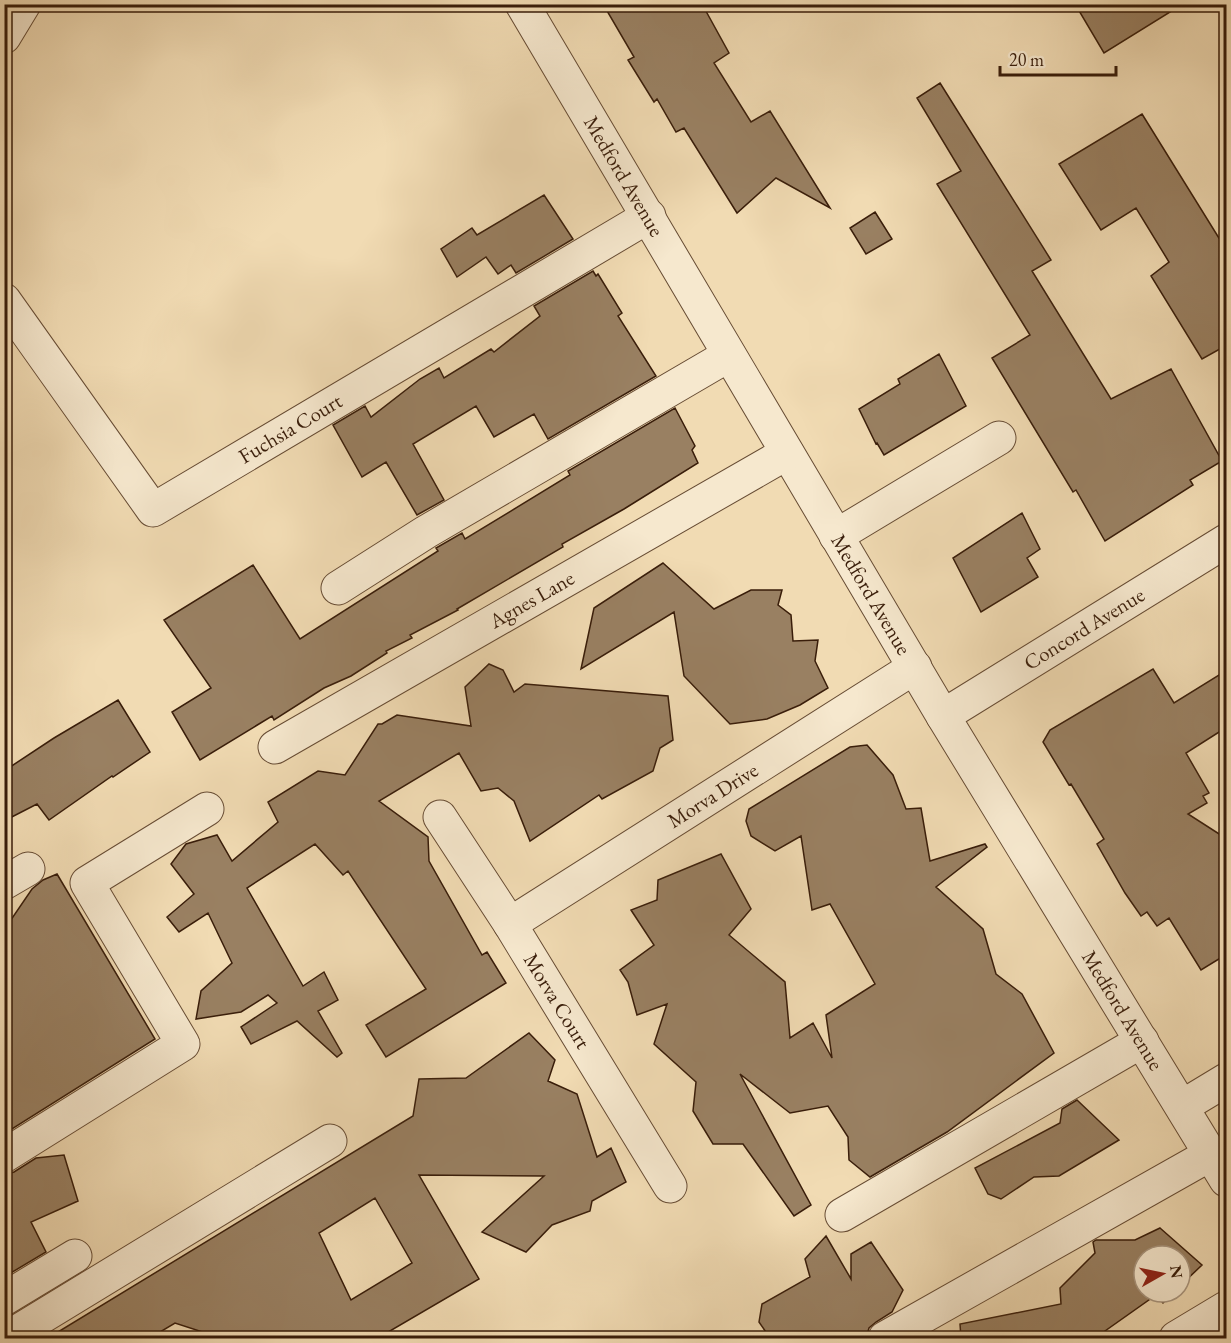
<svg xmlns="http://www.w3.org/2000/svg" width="1231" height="1343" viewBox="0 0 1231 1343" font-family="'EB Garamond',serif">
<rect width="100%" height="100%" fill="#f1dbb3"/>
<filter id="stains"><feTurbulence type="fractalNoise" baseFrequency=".00333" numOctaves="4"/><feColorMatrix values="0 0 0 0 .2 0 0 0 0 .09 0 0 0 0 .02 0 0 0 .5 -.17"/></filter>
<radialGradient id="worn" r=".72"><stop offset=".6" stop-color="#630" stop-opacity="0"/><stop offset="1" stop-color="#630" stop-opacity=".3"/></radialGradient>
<path fill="#998062" stroke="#391d0a" stroke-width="1.5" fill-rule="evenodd" d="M603 4H702L729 53 714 63 751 122 770 111 830 208 776 178 737 213 684 128 676 132 657 99 654 102 628 60 634 57Z
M1075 4H1183L1104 53Z
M940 83 1051 260 1032 271 1111 399 1171 369 1222 461 1190 480 1193 485 1105 541 1076 490 1073 492 992 358 1030 335 937 184 961 171 917 98Z
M1142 114 1227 251V345L1202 359 1151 276 1169 262 1136 208 1101 230 1059 164Z
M544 195 573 239 516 273 511 265 498 274 486 257 457 277 441 249 472 228 477 235Z
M875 212 892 239 866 254 850 228Z
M593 271 596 276 598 274 622 313 618 316 656 376 548 439 534 414 494 437 476 406 413 444 444 500 417 515 386 462 362 477 333 425 365 406 371 417 420 379 439 368 444 378 491 349 494 352 540 316 534 306Z
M939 354 966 406 884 455 877 443 876 444 859 409 900 384 898 379Z
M675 408 695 446 692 450 698 463 624 509 562 544 563 547 457 609 458 610 410 635 412 638 386 651 387 653 351 676 324 688 274 720 272 716 200 760 172 712 211 688 164 620 253 565 300 639 438 551 436 548 462 533 465 539 570 475 568 471Z
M1022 513 1040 549 1027 558 1038 577 981 612 953 558Z
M663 563 714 609 751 590H782L778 605 791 615 793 641 818 640 815 661 828 688 800 705 767 719 730 724 684 676 674 612 581 669 594 608Z
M489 664 503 670 514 692 525 684 668 696 673 740 660 748 653 771 602 799 599 795 530 841 514 801 498 788 481 791 459 753 379 801 428 837 429 861 482 955 487 952 506 983 386 1057 366 1025 426 989 348 871 343 875 315 844 247 888 303 986 324 972 338 1000 318 1011 342 1053 337 1057 297 1021 251 1044 241 1027 277 1003 268 995 241 1012 196 1019 201 991 232 963 208 913 179 932 167 917 194 894 171 864 186 844 217 835 232 861 278 822 268 802 318 771 345 775 378 724H382L397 715 471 726 465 687Z
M1153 669 1174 703 1227 670V727L1186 753 1209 793 1203 796 1207 803 1188 814 1227 839V954L1201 970 1169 918 1157 926 1147 912 1141 916 1125 893 1097 844 1104 839 1071 784 1069 785 1043 742 1050 730Z
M118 700 150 752 113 777 112 776 49 820 37 804 4 821V771L54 738Z
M867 745 893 775 906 809 921 808 930 861 985 844 987 847 936 887 983 929 996 974 1022 994 1054 1053 947 1132 870 1177 849 1160 848 1137 828 1106 790 1113 740 1074 811 1205 794 1216 743 1144H713L693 1111 696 1082 654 1044 667 1004 637 1015 628 982 620 970 654 945 631 910 657 900 658 880 721 854 751 909 729 935 785 982 790 1038 813 1023 832 1058 826 1015 875 984 830 904 812 910 801 836 775 851 751 836 746 821 749 809 850 747Z
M57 874 155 1039 4 1134V930L32 889 43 880Z
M529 1033 555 1060 548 1081 577 1094 597 1157 611 1148 626 1182 592 1201 590 1211 552 1225 526 1252 482 1232 544 1176 419 1175 479 1279 378 1338H221L175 1323 150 1338H48L413 1116 419 1079 466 1078ZM375 1198 412 1263 351 1300 319 1233Z
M1077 1100 1119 1140 1059 1176 1034 1177 1001 1199 988 1194 975 1168 1060 1123 1062 1109Z
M64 1155 78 1201 31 1222 46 1252 4 1277V1175L14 1172 36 1158Z
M1160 1228 1202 1265 1180 1286V1256H1144V1292H1174L1163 1303 1156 1295 1095 1338H961L960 1324 1061 1304 1060 1288 1095 1253 1093 1242 1096 1240H1135Z
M826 1236 851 1279V1254L871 1242 903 1290 892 1312 876 1322 869 1328 866 1338H770L759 1322 762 1304 810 1277 805 1259Z"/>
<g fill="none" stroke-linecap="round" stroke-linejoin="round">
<g stroke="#674c34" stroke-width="35">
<g id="minor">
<path id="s1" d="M522 4 943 716 1226 1180"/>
<path d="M4 37 24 4"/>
<path id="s2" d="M4 300 153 510 649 216"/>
<path d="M836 536 999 438"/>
<path d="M338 588 426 532 729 355"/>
<path id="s3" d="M943 716 1226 541"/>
<path id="s4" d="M275 747 787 453"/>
<path id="s5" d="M440 817 510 924 670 1186"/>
<path d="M4 883 28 869"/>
<path id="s6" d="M510 924 915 667"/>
<path d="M1183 1106 1226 1080"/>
<path d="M4 1156 183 1044 87 883 207 809"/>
<path d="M842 1215 1142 1041"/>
<path d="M4 1299 75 1256"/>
<path d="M7 1338 330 1141"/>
<path d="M885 1338 1211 1154"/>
<path d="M1176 1338 1226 1308"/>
</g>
</g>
<use href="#minor" stroke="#f6e8ce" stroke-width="33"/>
</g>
<g text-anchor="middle" stroke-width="4.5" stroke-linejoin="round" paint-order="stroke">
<g font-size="21" fill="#391d0a" stroke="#f6e8ce">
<text dy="7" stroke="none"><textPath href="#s1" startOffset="200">Medford Avenue</textPath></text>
<text dy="7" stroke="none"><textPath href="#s2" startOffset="417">Fuchsia Court</textPath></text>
<text dy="7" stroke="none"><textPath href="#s1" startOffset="686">Medford Avenue</textPath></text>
<text dy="7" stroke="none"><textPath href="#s4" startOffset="296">Agnes Lane</textPath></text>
<text dy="7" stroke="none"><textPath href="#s3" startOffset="166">Concord Avenue</textPath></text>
<text dy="7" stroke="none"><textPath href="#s6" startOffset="240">Morva Drive</textPath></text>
<text dy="7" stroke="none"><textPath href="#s5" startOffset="218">Morva Court</textPath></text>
<text dy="7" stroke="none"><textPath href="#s1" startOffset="1172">Medford Avenue</textPath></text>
</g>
</g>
<rect width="1231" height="1343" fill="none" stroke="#f1dbb3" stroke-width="24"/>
<rect x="6" y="6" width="1219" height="1331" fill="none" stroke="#391d0a" stroke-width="3"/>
<rect x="12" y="12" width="1207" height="1319" fill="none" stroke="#391d0a" stroke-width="1.5"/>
<g transform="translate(1162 1274) rotate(81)"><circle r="28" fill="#f6e8ce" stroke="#aa9780" stroke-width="1.5"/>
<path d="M0-4.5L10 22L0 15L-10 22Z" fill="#8f2418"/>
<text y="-9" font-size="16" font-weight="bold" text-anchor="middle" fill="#391d0a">N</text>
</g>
<path d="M1000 66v9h116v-9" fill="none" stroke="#391d0a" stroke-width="3"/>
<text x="1009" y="66" font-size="18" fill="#391d0a" stroke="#f6e8ce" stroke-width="4.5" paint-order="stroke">20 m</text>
<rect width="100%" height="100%" filter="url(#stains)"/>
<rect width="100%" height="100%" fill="url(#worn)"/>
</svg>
